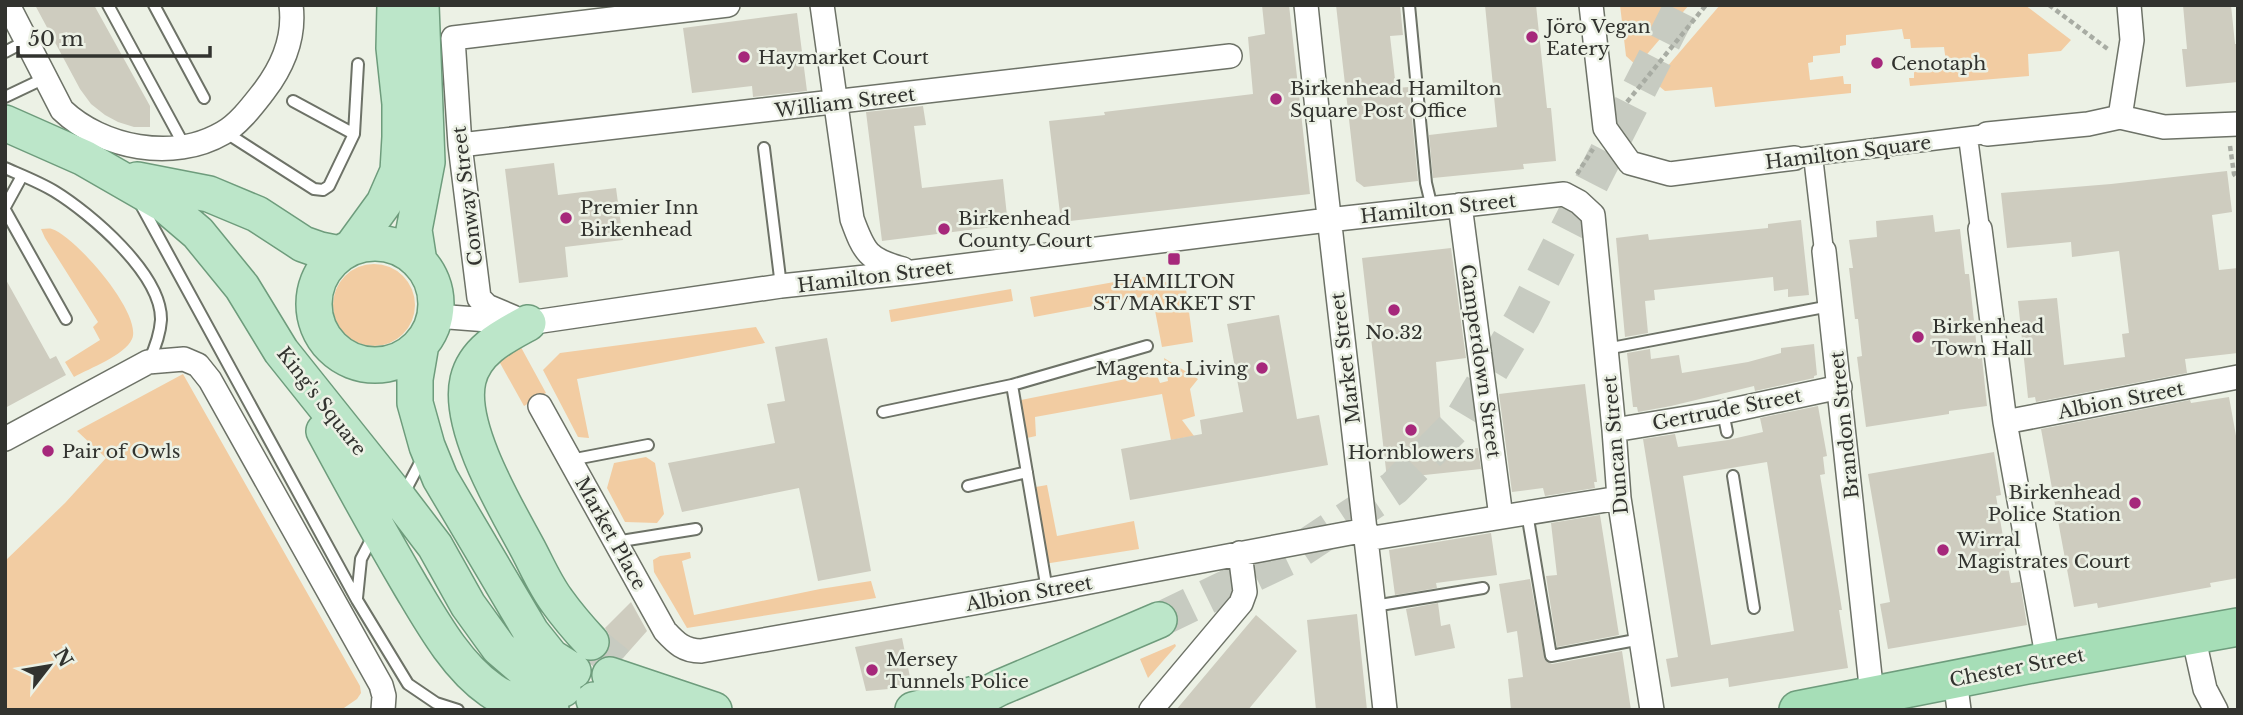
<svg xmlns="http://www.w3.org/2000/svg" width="2243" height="715" viewBox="0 0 2243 715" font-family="'Libre Baskerville',serif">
<rect width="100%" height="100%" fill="#ecf1e5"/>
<path fill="#f2cca2" d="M1620 5H1689L1637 66 1626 56Z
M1720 5H2025L2071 40 2061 51 2028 54 2029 76 1910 86 1909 78H1914V69H1942L1941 64 1946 62 1944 47 1911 48 1910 39H1904L1902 29 1846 35V45L1840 46V53L1813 56V62L1808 63 1810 80 1843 76 1844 84H1851V93L1715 107 1712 87 1665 91 1654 82Z
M41 229C45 229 49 228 52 229 75 236 143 314 132 339 124 356 90 368 74 377L65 362 100 340 93 327 98 322 45 238Z
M333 305a41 41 0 1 1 82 0a41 41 0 1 1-82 0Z
M1148 276 1186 289 1193 342 1162 347 1152 295 1034 317 1030 297Z
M1011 289 1013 301 891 322 889 310Z
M756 327 765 343 577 379 589 438 578 437 543 370 560 353Z
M517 340 546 393 524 406 495 354Z
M1164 358 1198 379 1190 389 1195 416 1182 420 1194 436 1171 440 1162 394 1035 417 1036 436 1018 440 1011 402 1156 373 1160 383 1168 381Z
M183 374 360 686 361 693 357 699 341 710H5V561L65 503 106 458 77 431Z
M646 457 655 463 664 514 657 523 625 522 607 488 614 463Z
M1047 485 1057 536 1134 521 1139 549 1044 564 1030 488Z
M690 552 691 558 682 561 694 615 820 589 871 581 876 598 687 628 654 572 653 560 660 556Z
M1175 644 1176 646 1148 678 1140 659Z"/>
<path fill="#ceccbf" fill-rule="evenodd" d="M35 5H94L150 106V127H134L118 122 105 115 91 104 80 89Z
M1262 5H1289L1310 194 1061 222 1049 121 1105 115 1104 112 1253 94 1248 37 1265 34Z
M1336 5H1400L1403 35 1390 36 1396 88 1409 87 1418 181 1364 187 1356 181Z
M1485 5H1536L1547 108H1551L1556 161 1523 164 1524 169 1433 178 1429 135 1497 127Z
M2183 5H2231L2235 44H2238V82L2186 87 2182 49H2187Z
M797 13 807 91 753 97 752 86 692 93 683 28Z
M923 106 926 125 914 126 922 188 1003 179 1008 225 882 241 866 112Z
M554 163 558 195 616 188 623 240 565 247 568 277 519 283 505 169Z
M2227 171 2232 212 2212 215 2219 270 2238 268V353L2185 359 2187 373 2036 402 2035 397 2028 398 2018 301 2057 298 2064 365 2125 357 2122 334 2129 333 2119 251 2072 257 2071 242 2007 248 2001 193 2111 184Z
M1933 215 1935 232 1960 229 1965 274H1969L1978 359 1982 358 1987 406 1949 411V414L1866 427 1857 357 1862 356 1858 319H1855L1849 268H1853L1849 240 1877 237 1876 221Z
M1801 220 1809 295 1788 297V289L1774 291 1773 277 1654 290 1655 300 1645 301 1648 333 1625 337 1616 238 1648 234 1649 240 1768 228V224Z
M1451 248 1466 358 1436 362 1443 451 1478 448 1481 469 1387 479 1362 258Z
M5 278 50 359 56 356 66 375 5 408Z
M1279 315 1297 419 1319 415 1328 465 1130 500 1121 449 1202 434 1200 420 1243 412 1227 324Z
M827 338 871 571 818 581 799 488 682 512 668 463 775 443 767 404 785 401 775 347Z
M1814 344 1817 375 1814 376V378L1755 391 1754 386 1671 406 1638 412 1637 407H1633L1627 353 1650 349 1651 359 1679 355 1682 373 1748 362 1781 353V348Z
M1585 384 1597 482H1594L1595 488 1545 496 1543 488 1512 492 1499 394Z
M2229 397 2238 447V578L2210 583 2211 587 2098 608 2097 603 2074 607 2041 429 2190 400 2191 403Z
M1818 406 1827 456 1823 457 1825 474 1820 475 1842 610H1839L1848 668 1729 687 1728 678 1671 687 1666 659 1678 657 1643 439 1675 434 1678 447 1728 440 1763 432 1760 418ZM1767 462 1794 631 1711 645 1683 476Z
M1994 452 2001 495 1996 496 2011 583 2020 582 2027 625 1888 649 1880 604 1890 602 1868 474Z
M1600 515 1619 635 1557 647 1546 576 1557 575 1551 523Z
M1491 533 1497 575 1436 583 1437 588 1395 595 1389 550Z
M1530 579 1545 660 1552 664 1622 651 1631 710H1511L1508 679 1523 677 1517 631 1507 633 1499 584Z
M631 602 647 631 623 658 606 655 610 647 611 638 605 628Z
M1438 603 1441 626 1450 624 1455 648 1415 656 1406 609Z
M1357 614 1367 710H1316L1307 620Z
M1256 615 1297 651 1248 710H1176Z
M902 638 911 682 889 689 866 691 855 647Z"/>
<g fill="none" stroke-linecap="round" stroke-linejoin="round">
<path stroke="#c7cbc1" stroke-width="35" stroke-dasharray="35 18" stroke-linecap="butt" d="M1159 620 1288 558 1394 488 1462 419 1523 317 1682 5
M591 642 618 664"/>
<g stroke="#6d7267" stroke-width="14">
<path id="service" d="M108 5 185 147
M154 5 204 98
M1409 5 1426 183 1432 208
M5 52 26 41
M5 97 45 78
M293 101 354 134
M225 132 314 189 323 190 329 186 354 134 358 64
M764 148 781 286
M5 168C21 175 39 182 54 191 90 213 162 274 161 320 160 335 155 348 149 361
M140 203 357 600 408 684 436 703 458 710
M5 207 22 176
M5 210 66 319
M1606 349 1830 306
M883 412 1012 385
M1723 412 1727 432
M570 460 648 445
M1733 476 1754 608
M968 486 1027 472
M403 495 423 457
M1527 513 1551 656 1641 639
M615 542 696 529
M1047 590 1012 385 1147 346
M357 598 361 559 373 536
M1374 606 1483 588"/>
</g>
<g stroke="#6d7267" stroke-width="21">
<path id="pedestrian" d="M1968 137 1980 229
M1813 156 1824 251
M1795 158 1987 134"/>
</g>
<g stroke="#6d7267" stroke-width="26">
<path id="minor" d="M8 5 62 110C102 148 173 162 223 133 239 124 253 105 264 91 283 66 295 36 291 5
M822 5 852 219C864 252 868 260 903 269
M1306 5C1330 240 1360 475 1385 710
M1591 5 1605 128 1630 163 1670 174 1795 158
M2120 117 2132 40 2129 5
M1987 134 2088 124 2120 117 2164 127 2238 124
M460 145 1230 56
M1460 205 1501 517
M1980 229 2005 422 2048 661
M1824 251 1872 695
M436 316 528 323 781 286 913 272 1328 220 1564 194 1579 202 1593 215 1614 430 1619 498 1652 710
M513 317 487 306 479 298 460 145 453 38 728 5
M540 406 665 631C676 643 684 651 701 651L1047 590 1366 530
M2005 422 2238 377
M1614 430 1723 412 1840 387
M5 439 148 362 184 359 198 365 210 380 381 685 384 696 383 710
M1367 539 1619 498
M2193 635 2205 689 2216 710
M1955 679 1959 710
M1151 710 1241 603 1245 592 1240 553"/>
</g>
<g stroke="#6e9c7c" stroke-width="38">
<path id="primary" d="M5 123 84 158 164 204 198 233 242 287 281 351 400 500 435 546 468 605 499 648 527 672 563 689
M137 180 209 194 257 214 303 244 320 250 340 254
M314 304a61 61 0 1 1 122 0a61 61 0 1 1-122 0Z
M352 247 384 203 398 171 400 137V104L394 48 395 5
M419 262 414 230 427 162 421 5
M528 323C504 336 475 350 468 380 457 427 506 508 528 549 537 566 545 585 557 601 567 615 579 629 591 642
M421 344 415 379V403L427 446 440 478 531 632 551 657 573 671
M324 431C352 483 380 534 410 585 431 620 456 666 491 690 507 702 532 706 551 710
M610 675 714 710
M594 700 647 710
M913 710 979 693
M957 710 999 688 1159 620"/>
</g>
<g stroke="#6e9c7c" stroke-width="40">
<path id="trunk" d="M1798 710 2048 661 2238 627"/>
</g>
<path stroke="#a8aca3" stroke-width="4.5" stroke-dasharray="5 3.5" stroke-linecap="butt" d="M2049 5 2109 50
M1627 102 1706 5
M2230 146 2234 174 2238 179
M1577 174 1593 149"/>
<use href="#service" stroke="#fff" stroke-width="10"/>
<use href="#pedestrian" stroke="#fff" stroke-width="18"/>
<use href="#minor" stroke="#fff" stroke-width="23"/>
<use href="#primary" stroke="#bce6c9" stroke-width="35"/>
<use href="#trunk" stroke="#a6deb7" stroke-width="37"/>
</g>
<g fill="#a6287b" stroke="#ecf1e5" stroke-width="2.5">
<circle cx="1532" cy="37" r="7"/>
<circle cx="744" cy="57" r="7"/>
<circle cx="1877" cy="63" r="7"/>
<circle cx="1276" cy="99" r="7"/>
<circle cx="566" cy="218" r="7"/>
<circle cx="944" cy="229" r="7"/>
<rect x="1167" y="252" width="14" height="14" rx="3.5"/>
<circle cx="1394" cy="310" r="7"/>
<circle cx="1918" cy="337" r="7"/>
<circle cx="1262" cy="368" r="7"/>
<circle cx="1411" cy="430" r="7"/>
<circle cx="48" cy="451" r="7"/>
<circle cx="2135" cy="503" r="7"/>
<circle cx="1943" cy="550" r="7"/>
<circle cx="872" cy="670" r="7"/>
</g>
<g text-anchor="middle" stroke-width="5" stroke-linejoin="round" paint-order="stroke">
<g font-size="19" fill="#32332f" stroke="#ecf1e5" text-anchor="start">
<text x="1546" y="33">Jöro Vegan<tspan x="1546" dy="22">Eatery</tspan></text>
<text x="758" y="64">Haymarket Court</text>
<text x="1891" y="70">Cenotaph</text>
<text x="1290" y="95">Birkenhead Hamilton<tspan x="1290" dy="22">Square Post Office</tspan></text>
<text x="580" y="214">Premier Inn<tspan x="580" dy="22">Birkenhead</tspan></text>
<text x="958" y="225">Birkenhead<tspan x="958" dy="22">County Court</tspan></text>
<text x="1174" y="288" text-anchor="middle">HAMILTON<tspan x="1174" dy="22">ST/MARKET ST</tspan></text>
<text x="1932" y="333">Birkenhead<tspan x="1932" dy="22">Town Hall</tspan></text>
<text x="1394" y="339" text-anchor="middle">No.32</text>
<text x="1248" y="375" text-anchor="end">Magenta Living</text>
<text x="62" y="458">Pair of Owls</text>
<text x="1411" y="459" text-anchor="middle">Hornblowers</text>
<text x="2121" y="499" text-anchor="end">Birkenhead<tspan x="2121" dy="22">Police Station</tspan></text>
<text x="1957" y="546">Wirral<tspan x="1957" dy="22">Magistrates Court</tspan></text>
<text x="886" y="666">Mersey<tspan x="886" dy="22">Tunnels Police</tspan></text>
</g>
<g font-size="19" fill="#32332f" stroke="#ecf1e5">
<text transform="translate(845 102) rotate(-7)" y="7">William Street</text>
<text transform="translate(1848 152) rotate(-7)" y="7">Hamilton Square</text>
<text transform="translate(467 196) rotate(-97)" y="7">Conway Street</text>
<text transform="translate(1438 208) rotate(-6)" y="7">Hamilton Street</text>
<text transform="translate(875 276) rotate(-7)" y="7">Hamilton Street</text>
<text transform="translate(1345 358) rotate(-97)" y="7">Market Street</text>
<text transform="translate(1481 361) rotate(82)" y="7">Camperdown Street</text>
<text transform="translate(2121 400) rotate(-11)" y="7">Albion Street</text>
<text transform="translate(322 401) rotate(52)" y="7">King's Square</text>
<text transform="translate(1727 409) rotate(-11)" y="7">Gertrude Street</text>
<text transform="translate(1844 425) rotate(-96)" y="7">Brandon Street</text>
<text transform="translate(1615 445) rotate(-95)" y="7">Duncan Street</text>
<text transform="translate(611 533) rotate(61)" y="7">Market Place</text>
<text transform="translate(1029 593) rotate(-10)" y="7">Albion Street</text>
<text transform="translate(2017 667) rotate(-11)" y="7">Chester Street</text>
</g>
</g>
<rect width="2243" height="715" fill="none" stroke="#32332f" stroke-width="14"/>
<g transform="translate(49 666) rotate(59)" stroke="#ecf1e5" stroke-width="5" paint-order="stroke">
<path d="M0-5L12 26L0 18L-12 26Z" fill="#32332f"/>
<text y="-10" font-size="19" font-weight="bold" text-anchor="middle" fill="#32332f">N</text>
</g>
<path d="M18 46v10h192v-10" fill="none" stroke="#32332f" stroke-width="3.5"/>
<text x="28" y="46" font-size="21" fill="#32332f" stroke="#ecf1e5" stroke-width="5" paint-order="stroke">50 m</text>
</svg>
